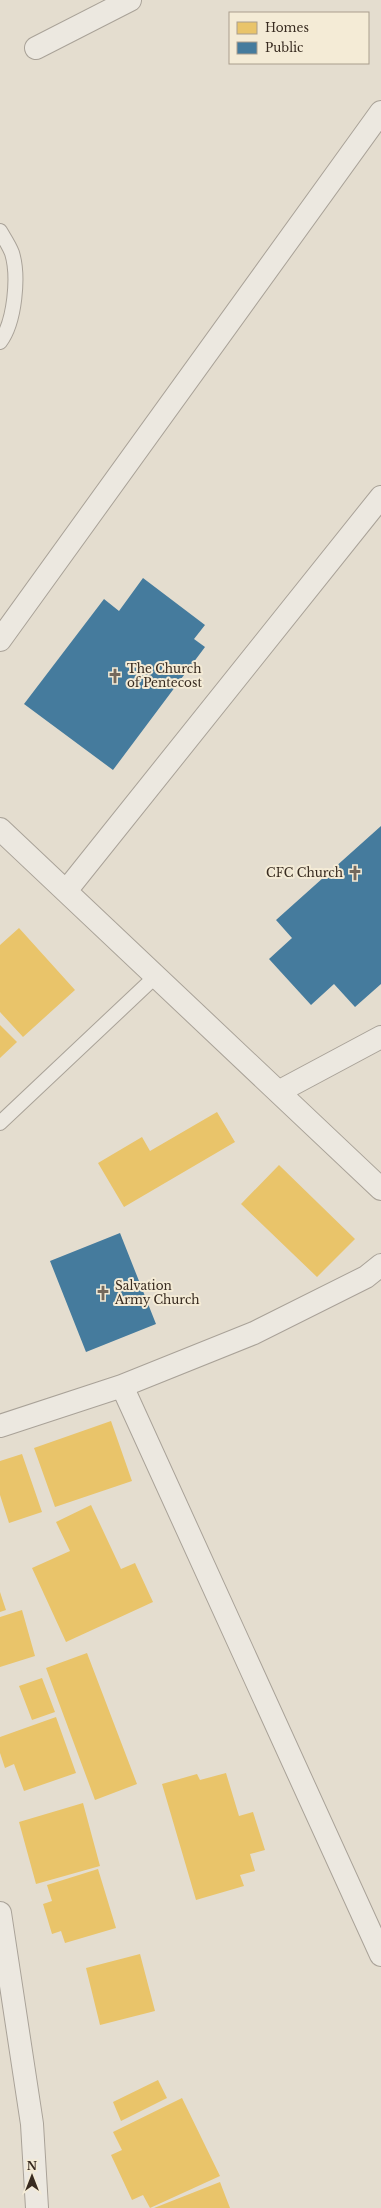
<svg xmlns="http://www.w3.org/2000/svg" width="381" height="2208" viewBox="0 0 381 2208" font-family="'Libre Baskerville',serif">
<rect width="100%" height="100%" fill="#e4ddcf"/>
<path fill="#e9c46a" d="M19 928 75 990 23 1037 0 1012V945Z
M0 1025 17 1042 0 1058Z
M217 1112 235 1142 124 1207 98 1163 142 1137 150 1151Z
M279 1165 355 1239 317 1277 241 1204Z
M111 1421 132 1481 55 1507 34 1448Z
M22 1454 42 1512 9 1523 0 1495V1461Z
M91 1505 121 1569 135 1563 153 1602 66 1642 32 1568 70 1551 56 1522Z
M0 1592 6 1610 0 1612Z
M22 1610 35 1656 0 1667V1617Z
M87 1653 137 1784 95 1800 46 1668Z
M42 1678 55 1712 32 1720 19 1686Z
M56 1717 76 1773 24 1791 14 1764 5 1768 0 1753V1737Z
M226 1773 239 1816 253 1812 265 1850 250 1854 255 1871 240 1875 244 1886 196 1900 162 1784 197 1774 200 1780Z
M83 1803 100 1866 36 1884 19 1822Z
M98 1869 116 1928 65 1943 61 1931 52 1934 43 1904 52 1901 47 1885Z
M140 1954 155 2011 100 2025 86 1968Z
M158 2080 167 2098 121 2121 113 2102Z
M182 2098 220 2176 150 2208 143 2195 132 2200 111 2155 122 2150 113 2132Z
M220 2182 230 2208H154Z"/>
<path fill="#457b9d" d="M143 578 205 625 194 639 205 647 113 770 24 704 104 599 119 611Z
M381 826V984L355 1007 334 984 311 1005 269 959 292 938 276 920Z
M120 1233 156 1324 86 1352 50 1261Z"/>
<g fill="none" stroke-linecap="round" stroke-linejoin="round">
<g stroke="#a9a298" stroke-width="16">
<path id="service" d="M0 231C4 238 9 245 12 253 19 276 15 322 0 342
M0 1123 157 975"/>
</g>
<g stroke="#a9a298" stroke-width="24">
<path id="minor" d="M36 48 130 0
M0 640 381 112
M0 829 381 1189
M66 891 381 497
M280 1091 381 1037
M122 1386 381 1955
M0 1426 122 1386 254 1333 366 1277 381 1265
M0 1913 32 2124 37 2208"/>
</g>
<use href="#service" stroke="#ece8e0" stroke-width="14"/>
<use href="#minor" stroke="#ece8e0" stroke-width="22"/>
</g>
<defs>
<g id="church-bare" transform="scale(1.2)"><path d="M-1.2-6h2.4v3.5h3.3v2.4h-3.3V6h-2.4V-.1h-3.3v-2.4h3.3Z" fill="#74695d" stroke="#f4ebd6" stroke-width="2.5" paint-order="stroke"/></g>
</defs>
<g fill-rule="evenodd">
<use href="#church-bare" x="115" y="676"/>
<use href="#church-bare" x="355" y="873"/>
<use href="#church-bare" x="103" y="1293"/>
</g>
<g text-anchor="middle" stroke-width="4" stroke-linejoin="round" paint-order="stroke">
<g font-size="12" fill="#382b20" stroke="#f4ebd6" text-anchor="start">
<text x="127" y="673">The Church<tspan x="127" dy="14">of Pentecost</tspan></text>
<text x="343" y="877" text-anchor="end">CFC Church</text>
<text x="115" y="1290">Salvation<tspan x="115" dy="14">Army Church</tspan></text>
</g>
</g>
<rect x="229" y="12" width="140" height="52" fill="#f4ebd6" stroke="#a99e8d"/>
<rect x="237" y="22" width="20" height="12" fill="#e9c46a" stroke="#a99e8d"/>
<text x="265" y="32" font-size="12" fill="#382b20">Homes</text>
<rect x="237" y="42" width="20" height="12" fill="#457b9d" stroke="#a99e8d"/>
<text x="265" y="52" font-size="12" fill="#382b20">Public</text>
<g transform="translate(32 2176)" stroke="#f4ebd6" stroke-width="3" paint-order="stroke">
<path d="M0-3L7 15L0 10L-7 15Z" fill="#382b20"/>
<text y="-6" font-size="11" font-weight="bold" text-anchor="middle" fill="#382b20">N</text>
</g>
</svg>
